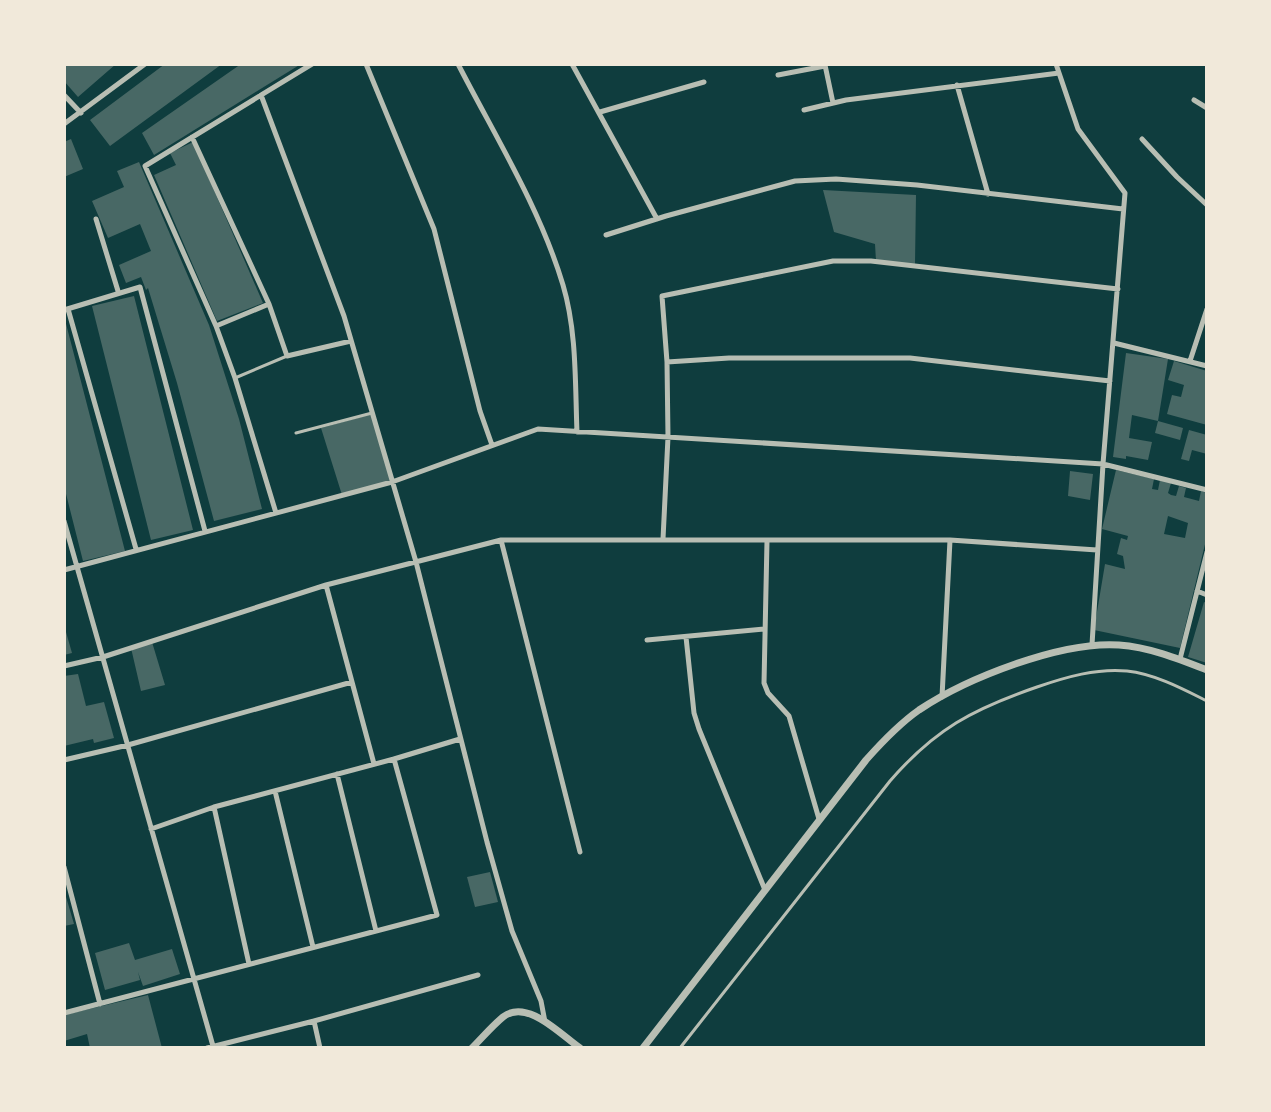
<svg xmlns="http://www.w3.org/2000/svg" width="1271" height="1112" viewBox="0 0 1271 1112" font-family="Raleway,sans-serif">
<rect width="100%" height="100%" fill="#0f3d3e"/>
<path fill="#486865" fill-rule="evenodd" d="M64 64H116L78 97 64 81Z
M165 64H222L110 146 90 120Z
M241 64H301L154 155 142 133Z
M71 139 83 169 64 177V142Z
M193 142 263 303 217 321 154 175 176 165 170 153Z
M139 162 209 325 239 419 262 509 214 521 177 383 148 288 146 290 141 277 126 283 119 265 151 251 140 224 108 238 92 201 124 187 117 171Z
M823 190 916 195 915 264 876 261 875 244 834 232Z
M134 296 193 530 151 540 92 306Z
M64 316 125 551 83 561 64 486Z
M1126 353 1168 359 1158 421 1132 415 1129 438 1152 442 1148 460 1126 456V459L1113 457Z
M1174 361 1207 371V425L1167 414 1172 395 1181 397 1184 385 1168 380Z
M372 414 391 481 342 495 321 428Z
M1158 421 1183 428 1180 440 1155 433Z
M1189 430 1207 435V454L1192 450 1189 461 1181 459Z
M1116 470 1154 479 1152 489 1158 490 1160 480 1171 483 1168 493 1171 495 1176 496 1179 486 1186 488 1184 497 1199 501 1201 491 1207 493V536L1180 648 1094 630 1105 564 1125 569 1123 556 1117 554 1121 538 1127 540 1128 536 1102 529ZM1168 516 1188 523 1185 538 1164 534Z
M1070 471 1093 474 1090 500 1068 496Z
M1204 602 1207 603V663L1188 657Z
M64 625 72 653 64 655Z
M152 642 165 685 141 691 131 648Z
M78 674 86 706 104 702 114 738 94 743 93 739 64 746V676Z
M490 872 498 902 475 907 467 877Z
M64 890 74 924 64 926Z
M129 943 135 960 172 949 180 974 143 986 138 972 140 980 105 990 95 953Z
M148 995 162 1048H90L87 1034 64 1041V1015Z"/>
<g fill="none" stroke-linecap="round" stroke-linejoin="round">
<path stroke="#b8beb3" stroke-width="3" d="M235 378 287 356
M296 433 372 413
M680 1048 890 781C935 729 973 709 1037 687 1066 677 1097 668 1127 671 1155 674 1183 689 1207 701"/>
<path stroke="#b8beb3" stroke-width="5" d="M366 64 434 229 480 411 492 445
M458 64C495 136 540 208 563 285 577 332 575 384 577 432
M572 64 657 219
M1056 64 1078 129 1125 193 1103 464 1207 490
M825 65 833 103
M778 75 825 66
M957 85 988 194
M64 95 81 113
M261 95 344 316 416 562 487 842 512 931 541 1001 545 1022
M1194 100 1207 108
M804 110 846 100 1059 73
M600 112 704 82
M64 124 145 64
M192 137 269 304 287 356 351 341
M1142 139 1177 177 1207 205
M96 219 118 291
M606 235 666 216 795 181 836 179 917 185 1123 209
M68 309 136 549
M64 310 140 287 205 531
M216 326 269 304
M1114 343 1207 366
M1190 361 1207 309
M667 362 662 296 833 261H871L1118 289
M276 513 235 378 216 326 145 166 312 64
M64 521 213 1046
M663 539 668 437 667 362 729 358H910L1110 381
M501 540 580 852
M767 541 764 683 768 693 789 716 819 819
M64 570 392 482 538 429 1103 464 1092 645
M326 585 374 764
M1197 591 1207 595
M686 637 694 713 699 729 765 890
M647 640 765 629
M1180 659 1207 552
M64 666 103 657 326 585 501 540H950L1097 550
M942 697 950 540
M64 760 128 745 352 682
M337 774 376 931
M275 791 313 947
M214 807 394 759
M151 829 214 807 249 964
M64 867 100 1004
M64 1013 437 915 394 759 460 739
M314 1021 478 975
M207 1048 314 1021 320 1048"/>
<path stroke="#b8beb3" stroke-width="7" d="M472 1048C482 1038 492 1026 503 1017 527 998 561 1035 580 1048
M643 1048 866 760C882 742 899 724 919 710 967 678 1061 641 1119 645 1149 647 1179 659 1207 670"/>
</g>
<rect width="1271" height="1112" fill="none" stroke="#f1e9da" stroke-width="132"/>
</svg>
